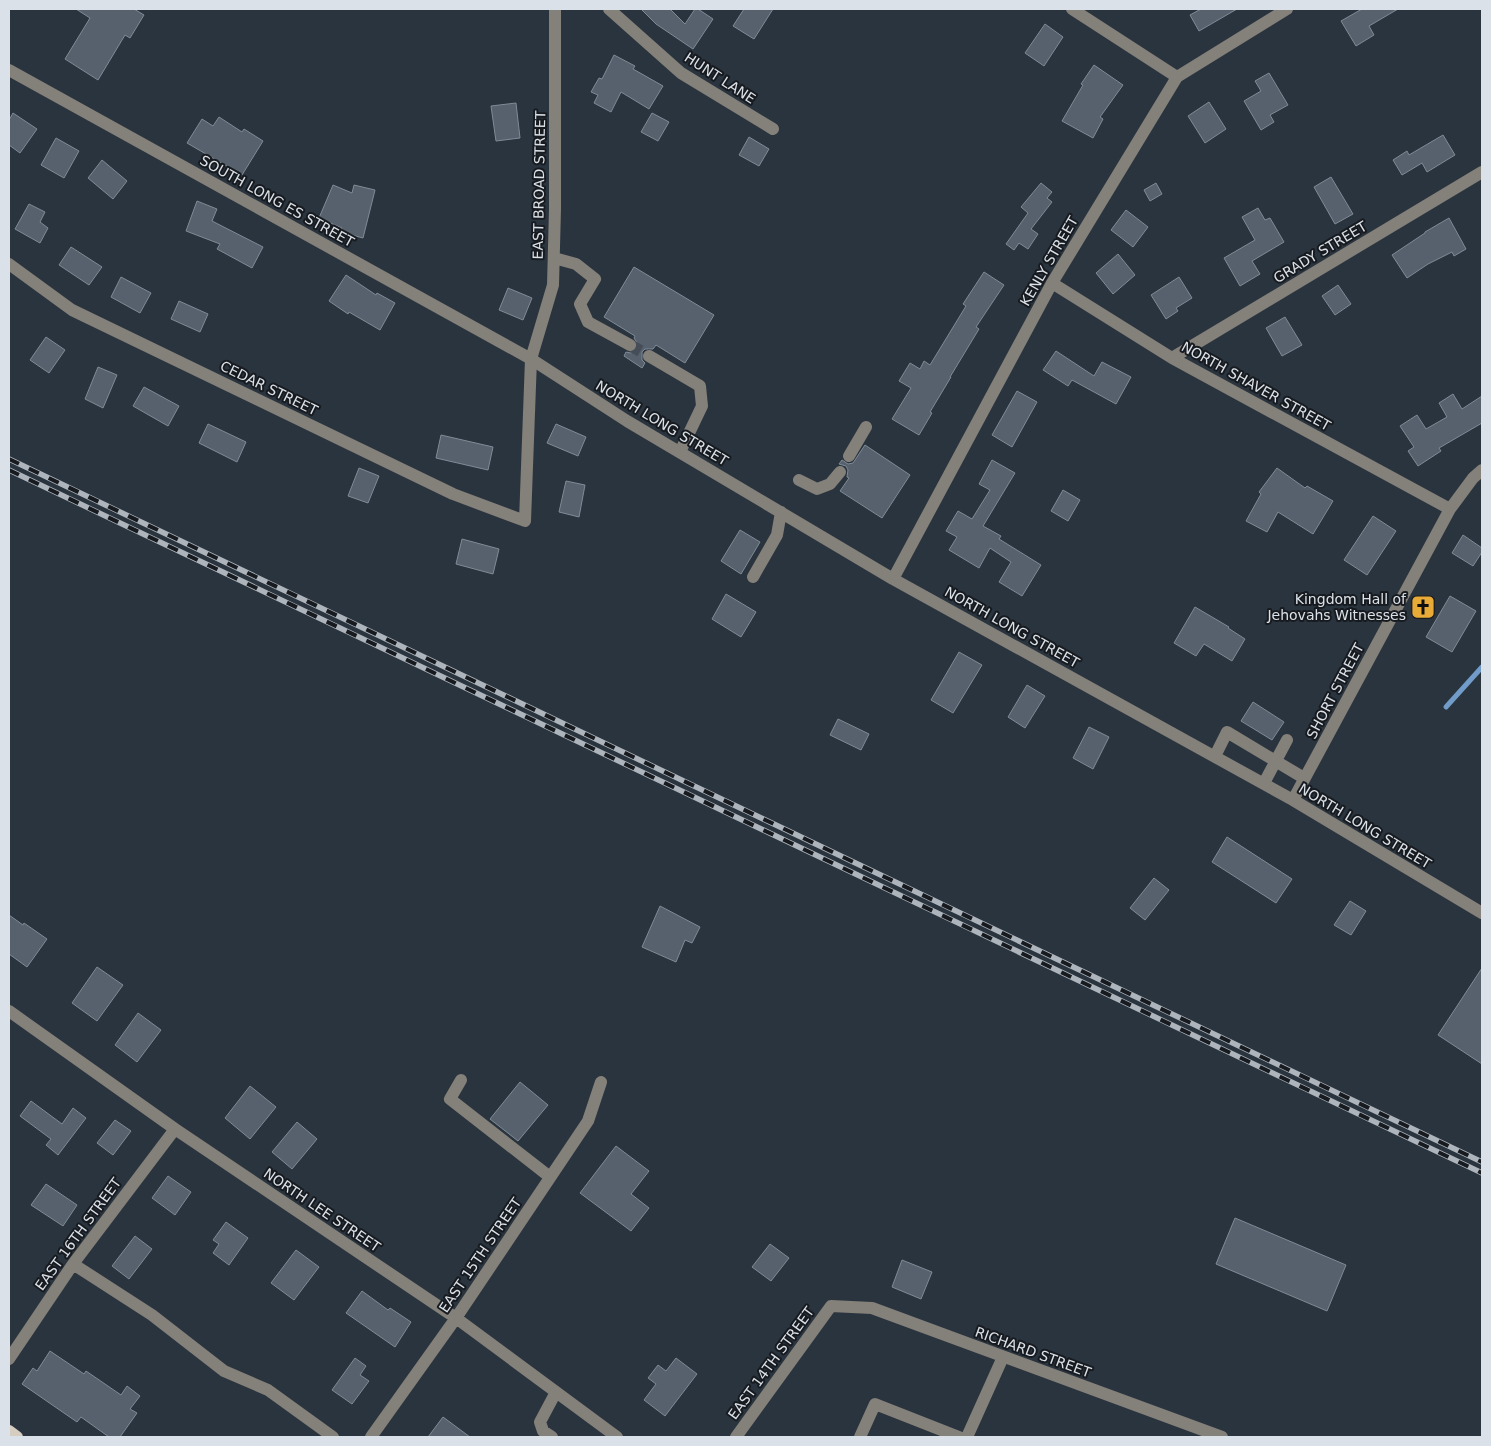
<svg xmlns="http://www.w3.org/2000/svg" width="1491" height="1446" viewBox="0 0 1491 1446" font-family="'DejaVu Sans',sans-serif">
<rect width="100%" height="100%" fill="#2a343e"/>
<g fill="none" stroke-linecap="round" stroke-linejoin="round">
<path stroke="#719bc8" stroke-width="5" d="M1446 707 1482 667"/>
</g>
<path fill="#56616d" stroke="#7f8b97" d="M76 9H134L144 15 130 38 125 35 98 80 65 59 90 18Z
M641 9H670L685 24 695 9H698L713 19 693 49 656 24Z
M744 9H773L754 39 733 26Z
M1201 9H1237L1199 31 1190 15Z
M1362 9H1398L1369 26 1374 35 1356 46 1341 21Z
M1045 24 1063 37 1044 66 1025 53Z
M614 55 635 66 633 69 663 86 649 109 621 92 611 112 594 103 598 95 591 92 599 78 602 79Z
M1094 65 1123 85 1100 117 1103 119 1093 138 1062 121 1083 85 1081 84Z
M1269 73 1288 105 1270 115 1274 122 1261 130 1244 101 1261 91 1255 81Z
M1209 102 1226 129 1205 143 1188 116Z
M516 103 520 138 496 141 491 106Z
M13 113 37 129 20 153 9 145V120Z
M652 113 669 122 658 141 641 132Z
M219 117 242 132 244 129 263 141 242 175 187 143 202 119 213 126Z
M1443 135 1455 155 1427 172 1422 163 1402 175 1393 160 1407 151 1409 155Z
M749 137 769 149 759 166 739 155Z
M56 138 79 151 64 178 41 165Z
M102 160 127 181 113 199 88 178Z
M1331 177 1353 214 1335 224 1314 187Z
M1041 183 1052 192 1047 198 1052 202 1031 229 1038 234 1028 249 1019 243 1014 250 1006 244 1028 213 1021 207Z
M1156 183 1162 194 1150 201 1144 190Z
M333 185 352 193 354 185 375 190 363 238 341 232 342 228 319 218Z
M197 201 217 209 212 221 263 247 252 268 217 249 220 244 186 231Z
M29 204 45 212 40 222 48 228 40 243 15 229Z
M1258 208 1265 220 1270 218 1284 242 1252 261 1260 274 1240 286 1224 258 1255 240 1242 217Z
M1126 210 1148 227 1133 247 1111 230Z
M1449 218 1466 249 1454 256 1452 252 1428 264 1407 278 1392 255 1425 233V232Z
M71 247 102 267 89 285 59 265Z
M1118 254 1135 275 1113 294 1096 273Z
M634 267 714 315 685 363 656 345 653 349H645L642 352V360L645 363 642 368 624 356 626 352 631 353 637 349 638 344 634 338 635 336 604 317Z
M984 272 1004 285 976 327 979 329 950 377H951L930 412 932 413 919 435 892 419 911 388 899 381 910 363 920 369 924 361 930 365 966 306 963 304Z
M346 275 376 295 377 293 395 303 380 330 349 312 348 314 329 301Z
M121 277 151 293 140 313 111 297Z
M1179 277 1192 298 1176 308 1178 311 1166 319 1151 295Z
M1338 285 1351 304 1335 315 1322 296Z
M508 288 532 298 523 320 499 310Z
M179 301 208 314 200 332 171 319Z
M1285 317 1302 345 1282 356 1266 328Z
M46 337 65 350 49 373 30 360Z
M1056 351 1094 376 1102 362 1131 377 1116 404 1072 380 1068 386 1043 370Z
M98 367 117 375 103 408 85 399Z
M144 387 179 406 168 426 133 406Z
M1017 391 1037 402 1012 447 992 435Z
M1453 394 1462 409 1482 396V423L1439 448 1441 451 1418 466 1408 451 1414 447 1400 426 1417 415 1426 429 1447 417 1439 403Z
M208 424 246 442 237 462 199 443Z
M556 424 586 437 578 456 547 443Z
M441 435 493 447 488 470 436 458Z
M865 445 910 475 882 518 840 491 849 478 847 477 848 470 846 466 839 464 842 460 848 464 853 463Z
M992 460 1015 473 983 526 1001 536 999 539 1041 565 1022 596 999 582 1011 562 990 548 979 568 949 550 957 537 946 531 958 511 972 519 990 490 979 484Z
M359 468 379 476 368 503 348 496Z
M1277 468 1305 488 1307 486 1333 501 1313 534 1278 512 1267 532 1246 521 1261 494 1259 492Z
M566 481 585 485 579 517 559 512Z
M1063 490 1080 500 1068 521 1051 511Z
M1373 516 1396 531 1367 575 1344 560Z
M740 530 760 542 741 574 721 561Z
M1463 535 1482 548V552L1473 566 1452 553Z
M462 539 499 549 493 574 456 564Z
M726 594 756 612 741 637 712 619Z
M1450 596 1476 611 1452 652 1426 637Z
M1195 607 1229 627 1228 628 1245 639 1232 661 1204 644 1196 656 1174 643Z
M959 652 982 665 953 713 931 700Z
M1027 685 1045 696 1025 728 1008 717Z
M1253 702 1284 722 1272 740 1241 721Z
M838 719 869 734 861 750 830 735Z
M1089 727 1109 737 1093 769 1073 758Z
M1227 837 1292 879 1276 903 1212 862Z
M1154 878 1169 890 1145 920 1130 908Z
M1350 901 1366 911 1351 935 1334 925Z
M660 906 700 927 692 943 685 940 676 962 642 947Z
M9 915 23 925 24 923 47 939 27 967 9 954Z
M97 967 123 985 97 1021 72 1003Z
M1482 968V1064L1438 1035Z
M138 1013 161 1030 137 1062 115 1045Z
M520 1082 548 1105 518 1141 490 1119Z
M250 1086 276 1107 250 1139 225 1118Z
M31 1101 62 1124 73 1108 86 1118 58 1155 46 1145 51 1139 20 1116Z
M115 1120 131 1131 113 1155 97 1143Z
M297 1122 317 1139 292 1169 272 1152Z
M616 1146 649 1171 631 1194 649 1208 631 1231 580 1193Z
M168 1176 191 1192 175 1215 152 1198Z
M46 1184 77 1205 63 1226 31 1205Z
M1235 1218 1346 1265 1327 1311 1216 1264Z
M226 1222 248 1238 229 1265 213 1253 219 1244 213 1240Z
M135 1236 152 1249 129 1279 112 1266Z
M770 1244 789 1258 771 1281 752 1267Z
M296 1250 319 1267 294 1300 271 1283Z
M902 1260 932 1272 921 1299 892 1287Z
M362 1291 388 1310 390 1308 411 1322 395 1347 346 1313Z
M50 1351 84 1374 86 1371 121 1395 127 1386 140 1396 130 1409 137 1413 120 1437H109L81 1417 77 1422 22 1384 33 1368 37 1371Z
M355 1358 366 1366 360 1375 369 1381 352 1404 332 1390Z
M676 1358 697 1374 665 1416 644 1400 656 1384 648 1378 658 1365 666 1371Z
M443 1417 470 1437H428Z"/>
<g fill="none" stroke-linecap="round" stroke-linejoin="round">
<path stroke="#454e58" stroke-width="12" stroke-dasharray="12 6" stroke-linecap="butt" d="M630 345 649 356"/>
<path stroke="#84807a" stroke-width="12" d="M609 9 681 73 773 129
M1072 9 1177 77
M9 70 531 359 627 421 893 579 1293 800 1482 913
M554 258 576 264 595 279 580 304 588 322 630 345
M9 264 72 310 453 494 525 521 531 359 553 285 555 209V9
M1052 283 1172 358 1450 509
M649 356 700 386 702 406 680 452
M1172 358 1482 172
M849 456 866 427
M799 480 817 489 830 484 840 472
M753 577 777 535 781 512
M893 579 1052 283 1177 77 1287 9
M1215 756 1227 732 1304 778
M1264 783 1287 740
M1293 800 1450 509 1473 478 1482 470
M9 1011 175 1129 456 1318 617 1437
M461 1080 450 1099 550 1177
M73 1264 152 1315 224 1371 268 1390 333 1437
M9 1359 73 1264 175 1129
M371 1437 456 1318 588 1121 601 1082
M552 1437 543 1431 540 1422 556 1392
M736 1437 831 1306 872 1308 1222 1437
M860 1437 875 1404 959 1437
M967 1437 1003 1357"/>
<path stroke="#d5cdc0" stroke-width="12" d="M9 1431 17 1437"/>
<g stroke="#adb4bc" stroke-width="5.5">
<path id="rail" d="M9 459 1482 1162
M9 470 1482 1173"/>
</g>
<use href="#rail" stroke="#171b20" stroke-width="4" stroke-dasharray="11" stroke-linecap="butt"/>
</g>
<defs>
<g id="church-square" transform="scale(1.25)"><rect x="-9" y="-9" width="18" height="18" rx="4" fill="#e9ab38" stroke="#171b20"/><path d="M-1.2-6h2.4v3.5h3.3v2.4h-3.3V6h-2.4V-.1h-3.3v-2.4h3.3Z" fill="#111"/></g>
</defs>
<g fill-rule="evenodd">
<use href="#church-square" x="1423" y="607"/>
</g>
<g text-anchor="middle" stroke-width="4" stroke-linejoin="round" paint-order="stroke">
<g font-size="14" fill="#dbe1e8" stroke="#171b20">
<text transform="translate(720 78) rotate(33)" y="5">HUNT LANE</text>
<text transform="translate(539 185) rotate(-89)" y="5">EAST BROAD STREET</text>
<text transform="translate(277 201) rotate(29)" y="5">SOUTH LONG ES STREET</text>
<text transform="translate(1320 252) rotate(-31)" y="5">GRADY STREET</text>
<text transform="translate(1049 261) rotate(-60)" y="5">KENLY STREET</text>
<text transform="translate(1256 386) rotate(29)" y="5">NORTH SHAVER STREET</text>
<text transform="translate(269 388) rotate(26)" y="5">CEDAR STREET</text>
<text transform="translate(662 423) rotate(31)" y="5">NORTH LONG STREET</text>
<text transform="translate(1012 627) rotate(29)" y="5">NORTH LONG STREET</text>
<text transform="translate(1335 691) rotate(-62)" y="5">SHORT STREET</text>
<text transform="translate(1365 826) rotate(31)" y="5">NORTH LONG STREET</text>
<text transform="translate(322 1210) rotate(34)" y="5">NORTH LEE STREET</text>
<text transform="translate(78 1234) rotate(-54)" y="5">EAST 16TH STREET</text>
<text transform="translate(480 1255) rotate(-56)" y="5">EAST 15TH STREET</text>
<text transform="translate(1033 1352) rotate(20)" y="5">RICHARD STREET</text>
<text transform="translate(771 1363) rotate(-54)" y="5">EAST 14TH STREET</text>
</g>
<g font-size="14" fill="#dbe1e8" stroke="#171b20" text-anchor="end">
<text x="1406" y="604">Kingdom Hall of<tspan x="1406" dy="16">Jehovahs Witnesses</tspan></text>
</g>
</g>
<rect width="1491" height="1446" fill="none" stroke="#dbe1e8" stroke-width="20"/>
</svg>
